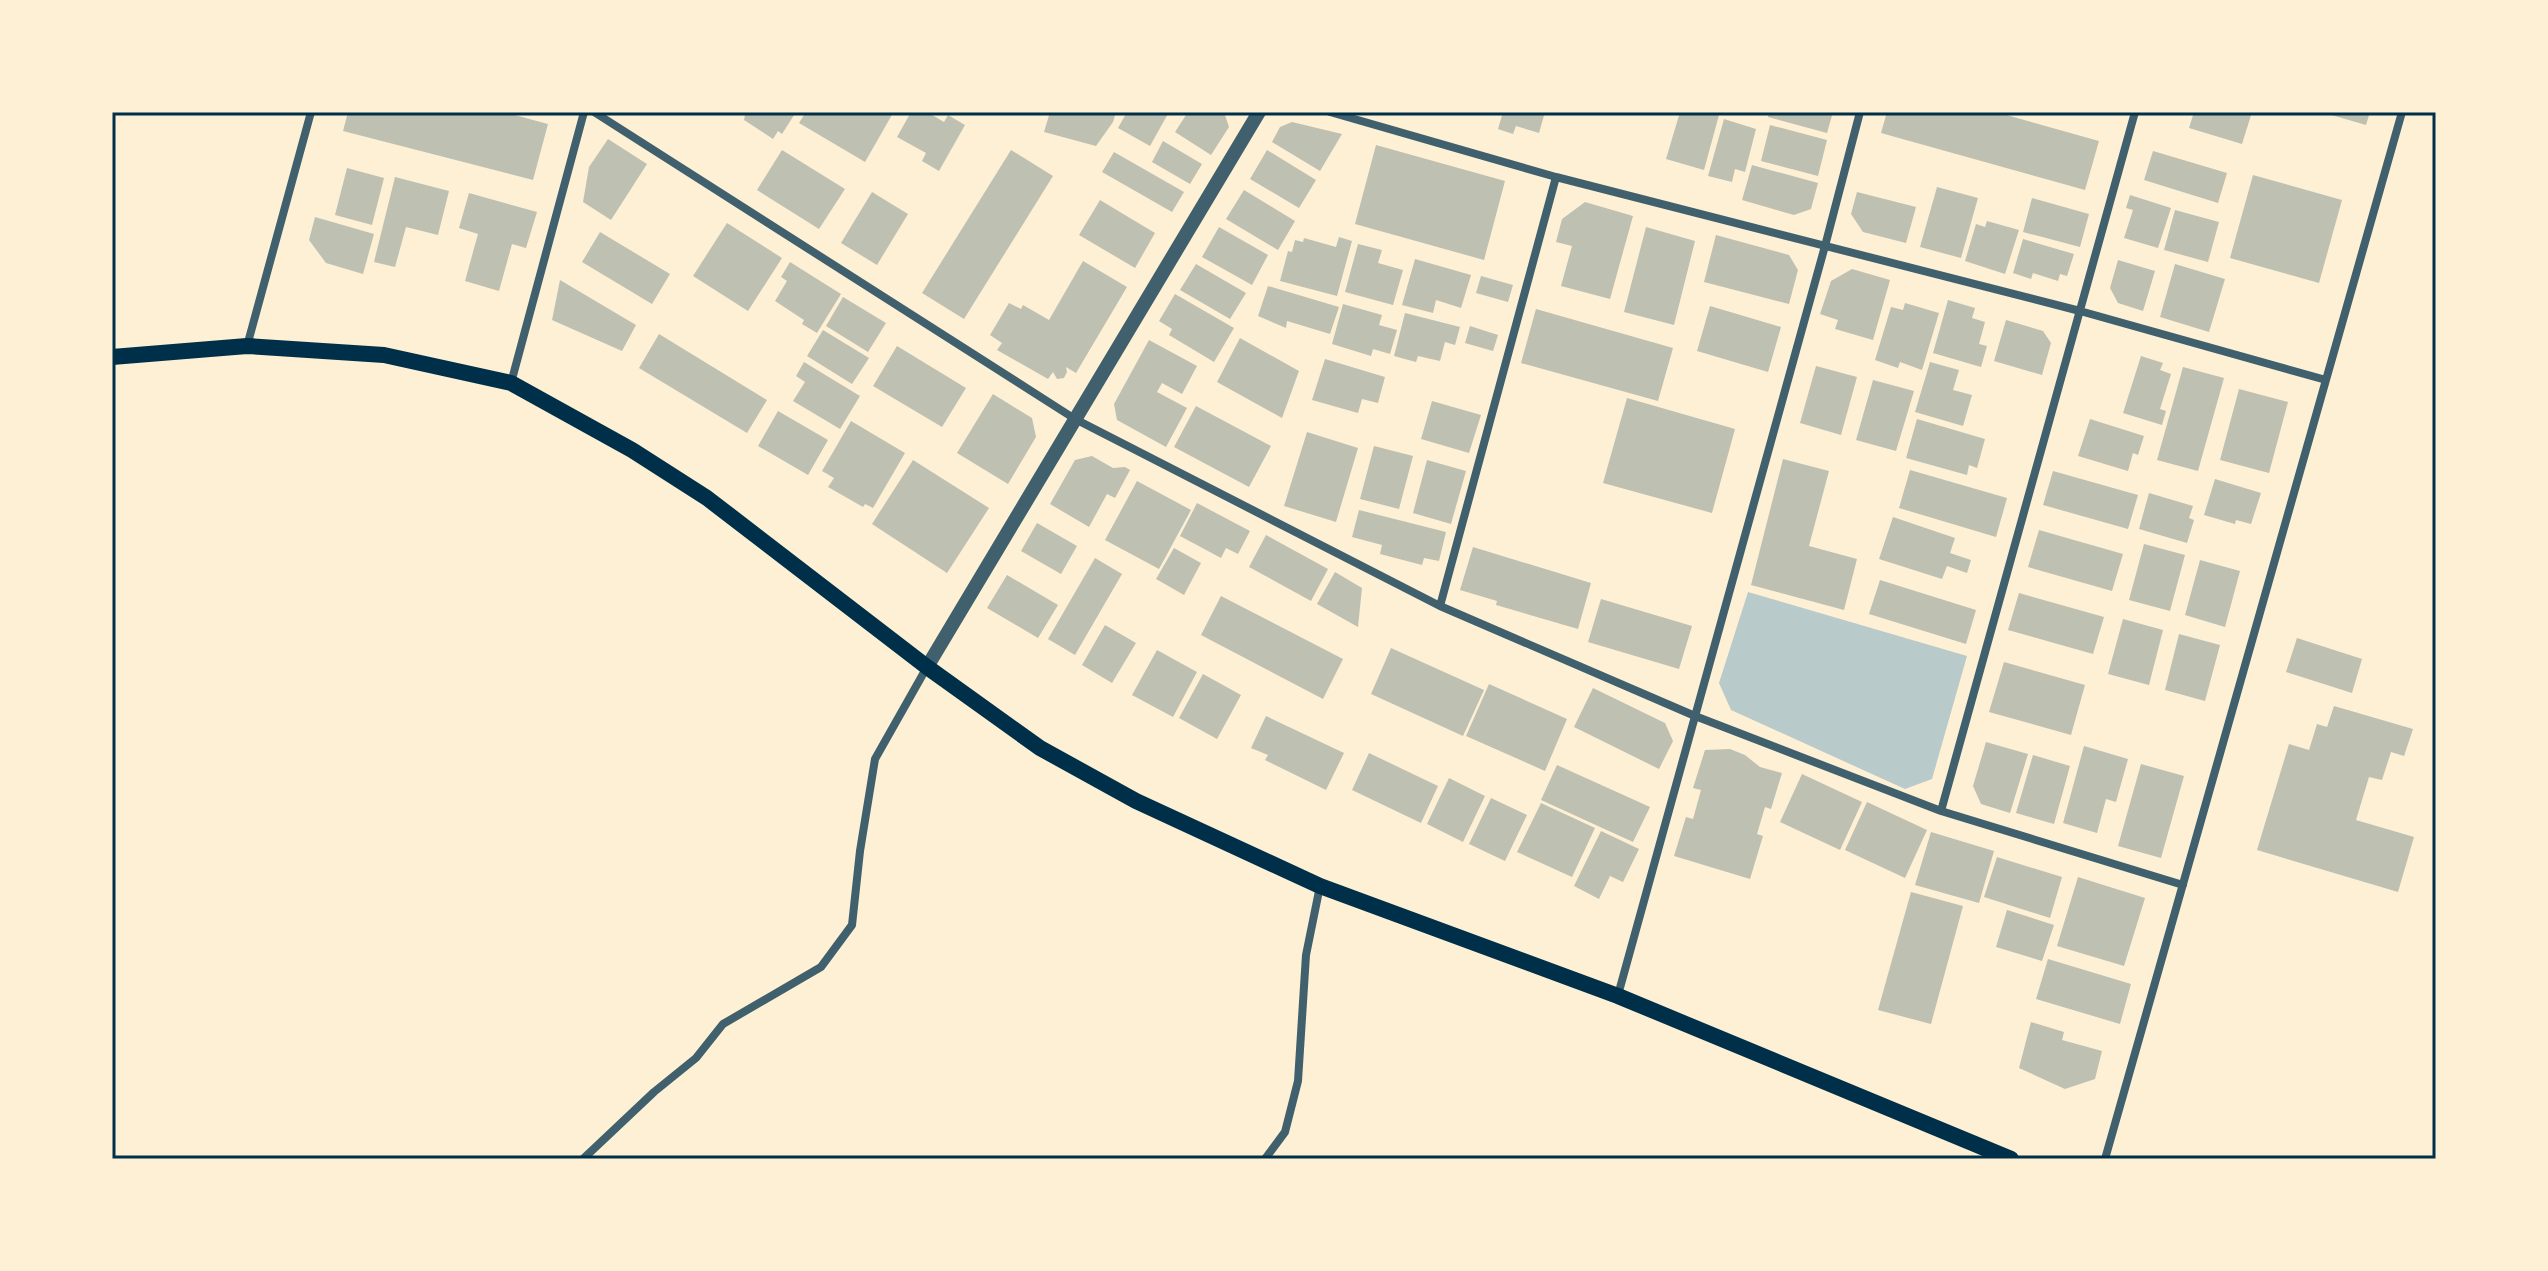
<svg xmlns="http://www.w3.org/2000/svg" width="2548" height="1271" viewBox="0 0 2548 1271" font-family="Jost,sans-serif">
<rect width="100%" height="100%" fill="#fdf0d5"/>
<path fill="#b9caca" d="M1748 592 1967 656 1932 779 1905 789 1731 710 1719 683Z"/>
<path fill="#bec0b2" d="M348 112H503L548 124 533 180 343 131Z
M740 112H796L782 134 778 131 773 139 744 120 745 115Z
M806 112H891L893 113 865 162 799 123Z
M911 112H927L944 122 948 115 965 125 939 171 922 161 926 153 897 137Z
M1050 112H1116L1113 122 1096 146 1044 132Z
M1127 112H1169L1150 146 1118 128Z
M1188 112H1224L1229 127 1211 155 1175 132Z
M1503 112H1545L1539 133 1516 126 1513 134 1498 129Z
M1680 112H1711L1719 115 1704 170 1666 159Z
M1769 112H1833L1827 133 1768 117Z
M1887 112H1996L2099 141 2085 190 1881 133Z
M2194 112H2252L2242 144 2189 128Z
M2321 112H2370L2366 125Z
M1724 119 1756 129 1745 172 1735 169 1732 182 1708 176Z
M1292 122 1342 134 1320 171 1272 142 1280 127Z
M1770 125 1827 140 1818 176 1761 161Z
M608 139 647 164 611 220 583 202 589 167Z
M1163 141 1202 164 1190 184 1152 162Z
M1376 145 1505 181 1484 260 1355 224Z
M782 150 845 189 819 229 757 190Z
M1011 150 1053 176 964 319 922 293Z
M1267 150 1316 180 1299 208 1250 179Z
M2153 151 2227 173 2218 203 2144 180Z
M1114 152 1184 192 1172 212 1102 172Z
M1752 165 1818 183 1811 209 1794 215 1742 200Z
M347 168 384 178 372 225 335 215Z
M2253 175 2342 200 2319 283 2230 258Z
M395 177 449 191 438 235 406 227 395 267 374 262Z
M1937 187 1978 198 1961 258 1920 247Z
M1244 190 1295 221 1278 250 1226 219Z
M872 192 908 214 877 265 841 243Z
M1857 192 1916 207 1906 243 1863 232 1851 214Z
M469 193 537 212 526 248 512 244 499 291 465 281 478 234 459 228Z
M2130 195 2171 208 2158 248 2124 238 2133 210 2126 208Z
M2032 198 2089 214 2080 247 2023 232Z
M1100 200 1155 233 1135 268 1079 235Z
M1585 202 1633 216 1610 299 1561 286 1572 246 1556 242 1562 219Z
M2175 210 2219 222 2208 262 2164 250Z
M315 217 374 234 363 274 326 263 309 240Z
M1987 221 2019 230 2005 274 1965 261 1976 224 1985 227Z
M727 223 782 258 748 311 693 276Z
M1219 227 1268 255 1252 285 1202 257Z
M1646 227 1695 241 1674 325 1624 312Z
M600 232 670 274 652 304 582 262Z
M1716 235 1789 255 1798 270 1789 304 1704 282Z
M1339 237 1352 241 1337 296 1280 281 1288 251 1292 252 1295 240 1303 242 1304 238 1336 247Z
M2023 239 2074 254 2067 276 2060 274 2058 281 2033 273 2031 279 2013 273Z
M1358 244 1382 250 1378 263 1403 270 1393 305 1345 292Z
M1415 259 1471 275 1461 308 1436 300 1433 313 1402 305Z
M2118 260 2155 271 2143 311 2118 303 2110 288Z
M1083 261 1127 287 1076 373 1066 367 1067 372 1064 378 1057 379 1053 372 1048 379 997 350 1002 343 990 335 1009 303 1021 309 1023 305 1049 320Z
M790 262 841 294 817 333 802 324 804 320 775 301 787 281 781 277Z
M1196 264 1246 293 1230 319 1180 290Z
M2175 264 2225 279 2209 332 2160 317Z
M1852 269 1890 280 1873 340 1835 329 1838 320 1820 314 1831 281Z
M1481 276 1513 285 1508 302 1476 293Z
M560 280 636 325 622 351 552 320Z
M1268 286 1339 307 1330 334 1287 321 1286 328 1258 316Z
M1175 294 1234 328 1214 362 1169 335 1172 329 1159 321Z
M843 297 886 323 868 352 826 326Z
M1948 300 1975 308 1972 318 1985 322 1979 344 1987 346 1981 367 1933 353Z
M1905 303 1939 313 1922 370 1900 362 1898 368 1875 360 1891 307 1903 310Z
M1343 304 1382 315 1379 325 1397 330 1390 354 1373 349 1371 356 1332 344Z
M1710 306 1781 327 1768 372 1697 351Z
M1536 309 1673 348 1658 401 1521 363Z
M1405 313 1460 327 1455 345 1445 342 1440 361 1418 356 1416 362 1394 356Z
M2006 320 2043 331 2051 343 2042 375 1994 361Z
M1470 326 1498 335 1493 351 1465 343Z
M823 330 869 358 852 384 807 356Z
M659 334 767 400 747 433 639 368Z
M1240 338 1299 371 1282 418 1217 382Z
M1149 340 1197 366 1182 394 1162 383 1157 392 1187 408 1166 447 1117 420 1114 404Z
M897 346 966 388 942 427 873 386Z
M2141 356 2163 363 2160 370 2171 374 2160 409 2166 411 2162 425 2123 413Z
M1325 359 1385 377 1378 403 1362 399 1358 413 1312 400Z
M804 362 860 396 840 429 793 401 805 382 796 376Z
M1930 362 1959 370 1953 390 1972 395 1963 426 1915 412Z
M1816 366 1857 377 1841 435 1800 423Z
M2183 367 2224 378 2198 471 2157 460Z
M1873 380 1914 391 1896 451 1856 440Z
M2239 389 2288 402 2269 473 2220 460Z
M993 394 1032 418 1036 437 1008 484 957 453Z
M1627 398 1735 429 1712 513 1603 483Z
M1432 401 1481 415 1469 453 1421 439Z
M1196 406 1271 446 1249 487 1174 447Z
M778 411 828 440 808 475 758 446Z
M1917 419 1985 439 1977 468 1969 465 1967 475 1906 458Z
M2090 419 2144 436 2138 455 2133 453 2128 471 2078 456Z
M851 421 905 453 873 508 865 504 863 507 828 487 834 478 822 471Z
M1307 432 1358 448 1336 522 1284 506Z
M1374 446 1413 456 1399 509 1360 499Z
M1092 456 1113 468 1125 467 1130 470 1115 498 1107 494 1089 527 1050 504 1075 460Z
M1783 459 1829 471 1809 546 1857 559 1844 610 1751 585Z
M913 460 989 508 947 573 872 524Z
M1427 460 1466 471 1451 524 1413 513Z
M1910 470 2007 498 1996 537 1899 508Z
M2053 471 2138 495 2128 529 2043 505Z
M2215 479 2261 493 2251 524 2236 520 2235 524 2204 515Z
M1137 481 1191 510 1159 569 1105 540Z
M2149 493 2193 506 2189 518 2194 520 2187 543 2139 529Z
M1197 503 1250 531 1238 554 1226 548 1221 558 1180 536Z
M1359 510 1446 532 1439 561 1424 558 1422 565 1380 554 1382 545 1352 537Z
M1893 517 1955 538 1950 553 1971 560 1967 573 1947 566 1942 579 1879 559Z
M1037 523 1077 546 1061 574 1021 551Z
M2039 530 2123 554 2112 591 2028 567Z
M1266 535 1328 569 1311 601 1249 567Z
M2144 544 2185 555 2170 611 2129 600Z
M1473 547 1591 583 1578 629 1496 605 1497 601 1460 590Z
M1174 548 1201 563 1184 595 1156 579Z
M1095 558 1122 574 1075 655 1048 639Z
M2200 560 2240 571 2225 627 2185 615Z
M1335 572 1362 588 1358 627 1317 604Z
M1007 575 1058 605 1038 638 987 608Z
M1880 580 1976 610 1966 644 1869 614Z
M2019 593 2104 617 2093 654 2008 630Z
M1221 596 1343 659 1323 699 1201 635Z
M1601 599 1692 626 1679 669 1588 642Z
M2123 619 2163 630 2149 685 2108 674Z
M1105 625 1136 643 1112 683 1082 665Z
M2179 634 2220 645 2205 701 2165 690Z
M2297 638 2362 659 2352 693 2286 672Z
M1391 648 1484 690 1463 736 1371 694Z
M1157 650 1197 672 1173 717 1132 695Z
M2004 662 2085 685 2071 735 1989 712Z
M1203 674 1241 695 1217 739 1179 718Z
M1489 684 1567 719 1545 771 1466 736Z
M1593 688 1665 723 1673 741 1659 769 1574 727Z
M2334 706 2413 729 2404 756 2391 752 2382 780 2369 777 2356 820 2414 837 2398 892 2257 850 2289 744 2309 750 2317 724 2327 727Z
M1266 716 1344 753 1326 790 1265 760 1268 755 1251 748Z
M1986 742 2028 754 2010 813 1981 804 1973 786Z
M2084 746 2128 759 2116 802 2106 799 2097 833 2063 823Z
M1730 749 1745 755 1760 767 1782 773 1771 809 1765 807 1757 834 1763 836 1750 879 1674 856 1686 817 1693 819 1701 790 1693 788 1705 750Z
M1369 753 1438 786 1421 823 1352 790Z
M2033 755 2070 766 2054 824 2016 813Z
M2141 764 2184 776 2161 858 2118 846Z
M1557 765 1650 807 1633 842 1541 800Z
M1802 774 1862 802 1840 850 1780 822Z
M1449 778 1485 796 1463 842 1427 824Z
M1491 798 1527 815 1505 861 1469 844Z
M1867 802 1927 830 1905 878 1845 850Z
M1541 803 1595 828 1572 877 1517 852Z
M1601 831 1639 849 1623 882 1610 876 1599 899 1574 886Z
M1931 832 1994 851 1979 903 1915 885Z
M1997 857 2062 877 2050 918 1984 897Z
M2078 877 2145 898 2124 966 2057 946Z
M1911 892 1963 906 1931 1024 1878 1010Z
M2007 910 2054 925 2042 961 1996 947Z
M2048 959 2131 984 2120 1024 2036 999Z
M2031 1022 2064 1032 2062 1040 2102 1051 2095 1079 2065 1089 2019 1068Z"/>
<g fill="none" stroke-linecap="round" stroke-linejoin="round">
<path stroke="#3f606c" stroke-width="8" d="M594 112 1075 419 1440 606 1695 716 1941 811 2183 885
M1330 112 1556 177 2080 311 2326 380
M247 346 311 112
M511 383 584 112
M1440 606 1556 177
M1941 811 2135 112
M1618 995 1825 246 1860 112
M583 1159 654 1092 696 1058 723 1024 821 967 852 925 860 851 875 759 927 667
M1265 1159 1285 1132 1298 1081 1306 955 1320 886
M2105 1159 2402 112"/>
<path stroke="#3f606c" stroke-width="14" d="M927 667 1259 112"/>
<path stroke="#003049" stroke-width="16" d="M112 357 247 346 384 355 511 383 632 450 707 498 927 667 1040 748 1136 801 1320 886 1618 996 2011 1159"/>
</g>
<rect width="2548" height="1271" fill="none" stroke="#fdf0d5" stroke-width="228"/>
<rect x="114" y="114" width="2320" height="1043" fill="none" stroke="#003049" stroke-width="3"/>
</svg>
